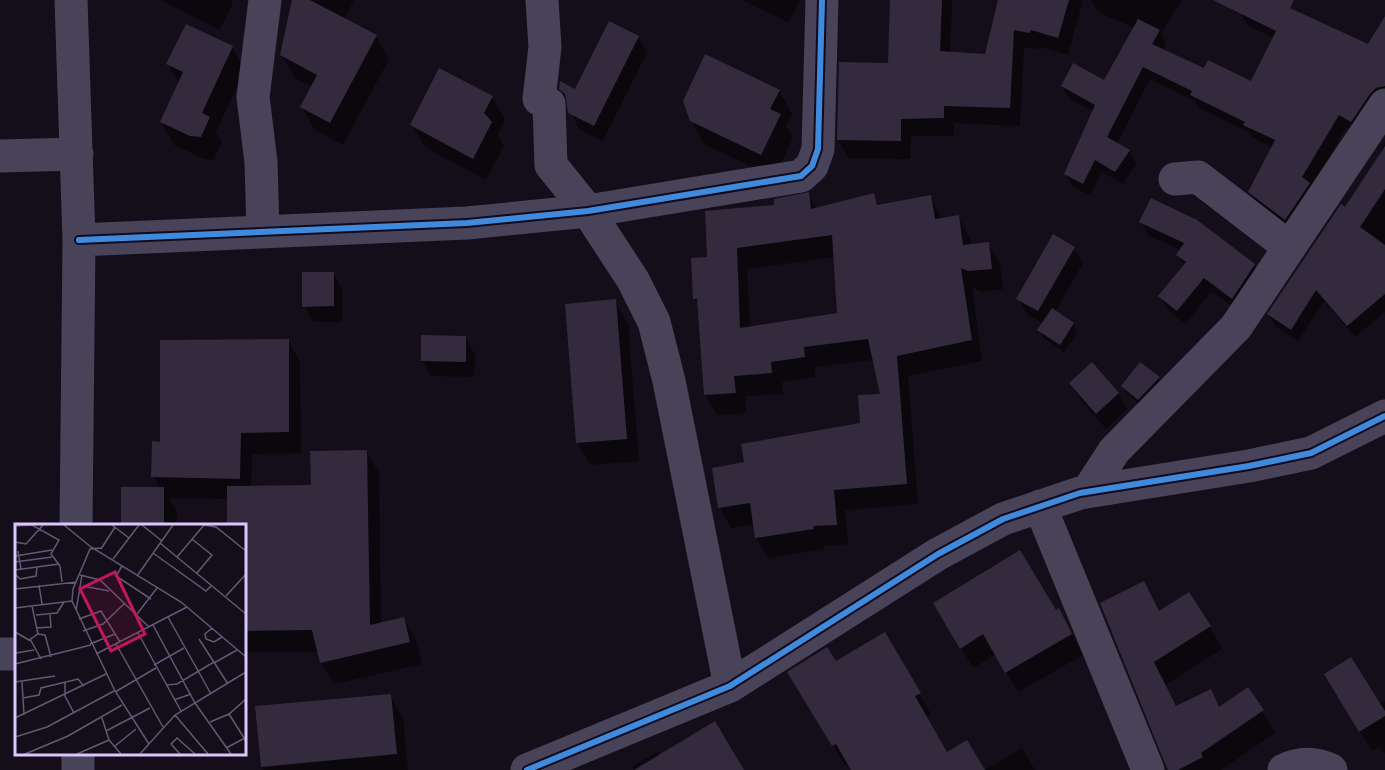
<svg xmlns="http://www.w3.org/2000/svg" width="1385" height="770" viewBox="0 0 1385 770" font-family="'DejaVu Sans',sans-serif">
<rect width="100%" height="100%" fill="#130e19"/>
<path fill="#0007" fill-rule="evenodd" d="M161 0H231L233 4 219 30Z
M294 0H354L344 20 376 36 389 59 343 145 315 130 302 107 313 87 295 78 282 55Z
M742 0H800L789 23Z
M891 0H952L950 54 986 56 999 0H1083L1068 55 1041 47 1040 50 1024 47 1020 126 954 123V136H911L910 159 849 158 838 140 889 64Z
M1091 0H1182L1161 34 1166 44 1163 50 1205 70 1252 83 1274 38 1247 25 1240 12 1246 0H1269L1369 46 1385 19V100L1358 134 1347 127 1311 187 1293 232 1257 205 1250 192 1273 148 1252 137 1249 132 1199 108 1195 101 1150 79 1117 144 1129 151 1136 164 1123 184 1102 172 1090 195 1073 187 1066 174 1094 112 1070 99 1062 86 1104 82 1134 28 1098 12Z
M638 37 647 53 603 141 579 129 561 88 576 91Z
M232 47 245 70 216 132 222 141 214 160 204 159 174 145 161 122 180 84 168 64Z
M779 91 792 114 786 126 793 138 774 177 704 144 691 121Z
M492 97 505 119 498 135 504 146 486 180 425 147 412 125Z
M1385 141V312L1355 337 1324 301 1298 341 1276 327 1269 314 1345 209 1377 161Z
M808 194 817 209 873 195 880 206 930 197 942 219 958 217 970 238 971 245 988 243 1000 264 1003 289 981 292 972 287 982 361 908 376 918 504 845 510 848 545 824 546V549L768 558 756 537 755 524 731 528 720 508 713 469 746 463 861 425 882 395 874 360 814 367 816 377 782 382 783 394 745 396 746 413 717 415 705 394 699 306 695 299 708 258 776 206ZM835 257 839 314 750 328 747 269Z
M1141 222 1202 225 1254 265 1262 279 1240 312 1212 291 1185 324 1168 310 1160 296 1184 266 1178 255 1181 250 1149 236Z
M1074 248 1083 263 1055 312 1073 324 1077 332 1064 352 1044 338 1039 330 1043 324 1027 314 1018 299Z
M333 273 342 289V322H313L304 306Z
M615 301 628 324 639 461 590 465 577 442Z
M465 338 475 354 474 377 431 376 422 360Z
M288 340 300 362 301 453 252 454 251 487H312L366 451 379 473 381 624 404 619 416 641 422 664 334 684 321 663 319 652H244V526H229V499L169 498 177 511V526H123V489H160L153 476 161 443Z
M1140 364 1159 378 1163 386 1143 406 1127 394 1123 387Z
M1071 383 1118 394 1127 409 1106 429 1080 399Z
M1144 583 1160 612 1210 627 1222 649 1165 685 1177 707 1211 691 1220 708 1248 689 1275 733 1221 770H1170L1102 604Z
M935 603 1056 612 1070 631 1083 655 1018 692 996 654 973 668Z
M884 634 931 714 926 718 946 754 984 770H853L849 763 845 765 801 693 835 663Z
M1337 694 1379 704 1385 701V754L1380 746 1372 751Z
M390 696 403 718 408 770H264L262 766Z
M1022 748 1035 770H985Z
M658 751 661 756 743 770H634L632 767Z"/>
<path fill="#332b3d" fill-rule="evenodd" d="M292 0H310L377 35 330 123 300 107 317 75 280 55Z
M890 0H942L940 51 985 54 998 0H1069L1058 38 1031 30 1030 33 1014 30 1010 108 944 106V118L901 119V141L837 140 839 62 888 63Z
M1213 0H1294L1290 8 1368 44 1385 16V86L1376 88 1370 94 1351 122 1339 115 1302 177 1310 183 1285 220 1248 192 1275 140 1243 125 1245 122 1190 95 1192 91 1143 67 1107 137 1130 150 1115 172 1095 160 1083 184 1064 174 1095 105 1061 86 1073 63 1104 80 1138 19 1160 30 1152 44 1204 68 1208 60 1251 81 1276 31Z
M609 21 639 36 594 126 568 113 565 94 559 89 560 81 575 89Z
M186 24 233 46 202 113 210 117 201 137 190 136 160 122 183 72 166 64Z
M705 54 780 90 770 109 781 114 761 155 690 121 683 101Z
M439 68 493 96 484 113 492 122 473 159 410 125Z
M1385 146V189L1360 227 1385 245V294L1347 326 1316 290 1291 330 1267 314 1341 204 1345 207Z
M809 192 811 209 874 193 877 205 931 195 935 219 959 215 963 245 989 242 992 269 968 271 961 268 972 340 897 356 907 484 834 490 837 525 813 526 814 529 755 538 750 503 718 508 712 468 744 462 741 444 860 423 858 395 880 394 868 339 804 347 805 357 771 362 772 373 734 376 736 393 704 395 697 299H693L691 258 707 257 705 211 774 205V199ZM832 235 837 313 740 328 737 248Z
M1151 198 1197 220 1255 264 1232 299 1204 278 1177 311 1158 296 1186 262 1176 255 1184 243 1139 222Z
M1053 234 1075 247 1038 311 1016 299Z
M302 272H334V306L302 307Z
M616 299 627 439 576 443 565 304Z
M1052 308 1074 323 1060 345 1037 330Z
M421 335 466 336V362L421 361Z
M289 339V432L241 433 240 479 151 477 152 441 160 442V340Z
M1092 362 1119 393 1096 414 1069 383Z
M1140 362 1160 377 1138 400 1121 386Z
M367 450 370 625 404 617 410 642 320 663 312 630 244 631V525H227V486L311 485 310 451Z
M121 487H164V525H121Z
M1020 550 1056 610 1059 608 1072 634 1005 673 983 634 960 649 933 603Z
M1144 581 1159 611 1189 592 1211 626 1154 662 1176 706 1211 689 1219 707 1248 687 1264 710 1201 753 1203 757 1178 770H1168L1166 766 1100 603Z
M885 632 921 693 915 696 947 752 967 740 985 770H851L836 744 832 746 787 672 827 647 836 661Z
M1351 657 1385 711V716L1359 732 1324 674Z
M391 694 397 754 261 767 255 706Z
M715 721 744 770H634Z"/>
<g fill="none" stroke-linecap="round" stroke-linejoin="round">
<path stroke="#49435a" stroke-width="33" d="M71 0 79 240 76 526
M542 0 545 47 539 99 549 104 551 165 588 211 633 280 654 322 669 381 730 686
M0 156 77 154
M1175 179 1198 177 1289 247
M263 232 261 162 253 97 265 0
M79 240 467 223 588 211 801 176 812 166 818 149 822 0
M1088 491 1114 451 1236 327 1385 105
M1040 506 1148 770
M0 654H16
M78 754V770
M527 770 730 686 938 554 1003 519 1080 493 1249 466 1311 453 1385 416
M1284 770C1300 762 1314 762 1331 770"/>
<g stroke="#120a1d" stroke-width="10">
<path id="cycleway" d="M79 240 467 223 588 211 801 176 812 166 818 149 822 0
M527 770 730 686 938 554 1003 519 1080 493 1249 466 1311 453 1385 416"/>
</g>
<use href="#cycleway" stroke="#408adc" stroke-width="6"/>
</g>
<g transform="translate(15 524)">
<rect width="231" height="231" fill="#130e19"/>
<path fill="none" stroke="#635875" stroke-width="1.5" d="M49 1 76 23 166 78 231 133M97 1 114 14M127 1 147 17M1 2 17 1 44 16 36 30 45 42 47 58M177 15 197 31 182 49M0 18 11 20 28 1M145 19 231 90M86 24 75 25 58 65 57 77 100 167 134 220M86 25 100 3M3 27 6 45M138 29 191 67 197 61M0 32 37 26M162 33 189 1 201 3 231 27M98 35 124 1M0 38 37 33M107 42 101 52 136 75M0 46 44 40M0 50 5 55 21 52 22 43M65 51 85 56 134 103M122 52 158 1M24 61 27 80M68 62 94 67M0 65 62 58M211 72 231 50M17 82 23 110M0 84 57 77M61 87 67 51M122 90 142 64M21 91 42 89 49 78M153 93 196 170M64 95 86 87 105 118M138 101 180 179 216 230M21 104 36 103 35 91M197 104 190 110 191 115 199 118 207 113M68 107 88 100 110 79M0 108 14 116 23 110 30 111 36 133M123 109 166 187M15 115 26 135M184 115 213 160M75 120 100 110M101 120 148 203M1 129 19 126M81 130 172 83M199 139 222 126M0 140 76 121M139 141 169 124M0 158 40 152M7 158 9 191M50 159V172L59 189M151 161 162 160 199 138M100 168 141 144M8 174 24 171 26 164 63 155 69 162M159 176 176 170M214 190 231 217M160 191 193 230M0 194 91 150M87 194 94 216M195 198 214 190 231 175M91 207 135 184M0 213 32 203 99 167M100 222 121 205M211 224 230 214M10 230 53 212 107 181M62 230 94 216 106 230M125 230 160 191 231 148M165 230 156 220 162 214 180 230"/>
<path fill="#c2185b" fill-opacity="0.15" stroke="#c2185b" stroke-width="3" d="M100 48 130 110 96 127 65 65Z"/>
<rect width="231" height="231" fill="none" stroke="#dbc6ff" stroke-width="3"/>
</g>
</svg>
